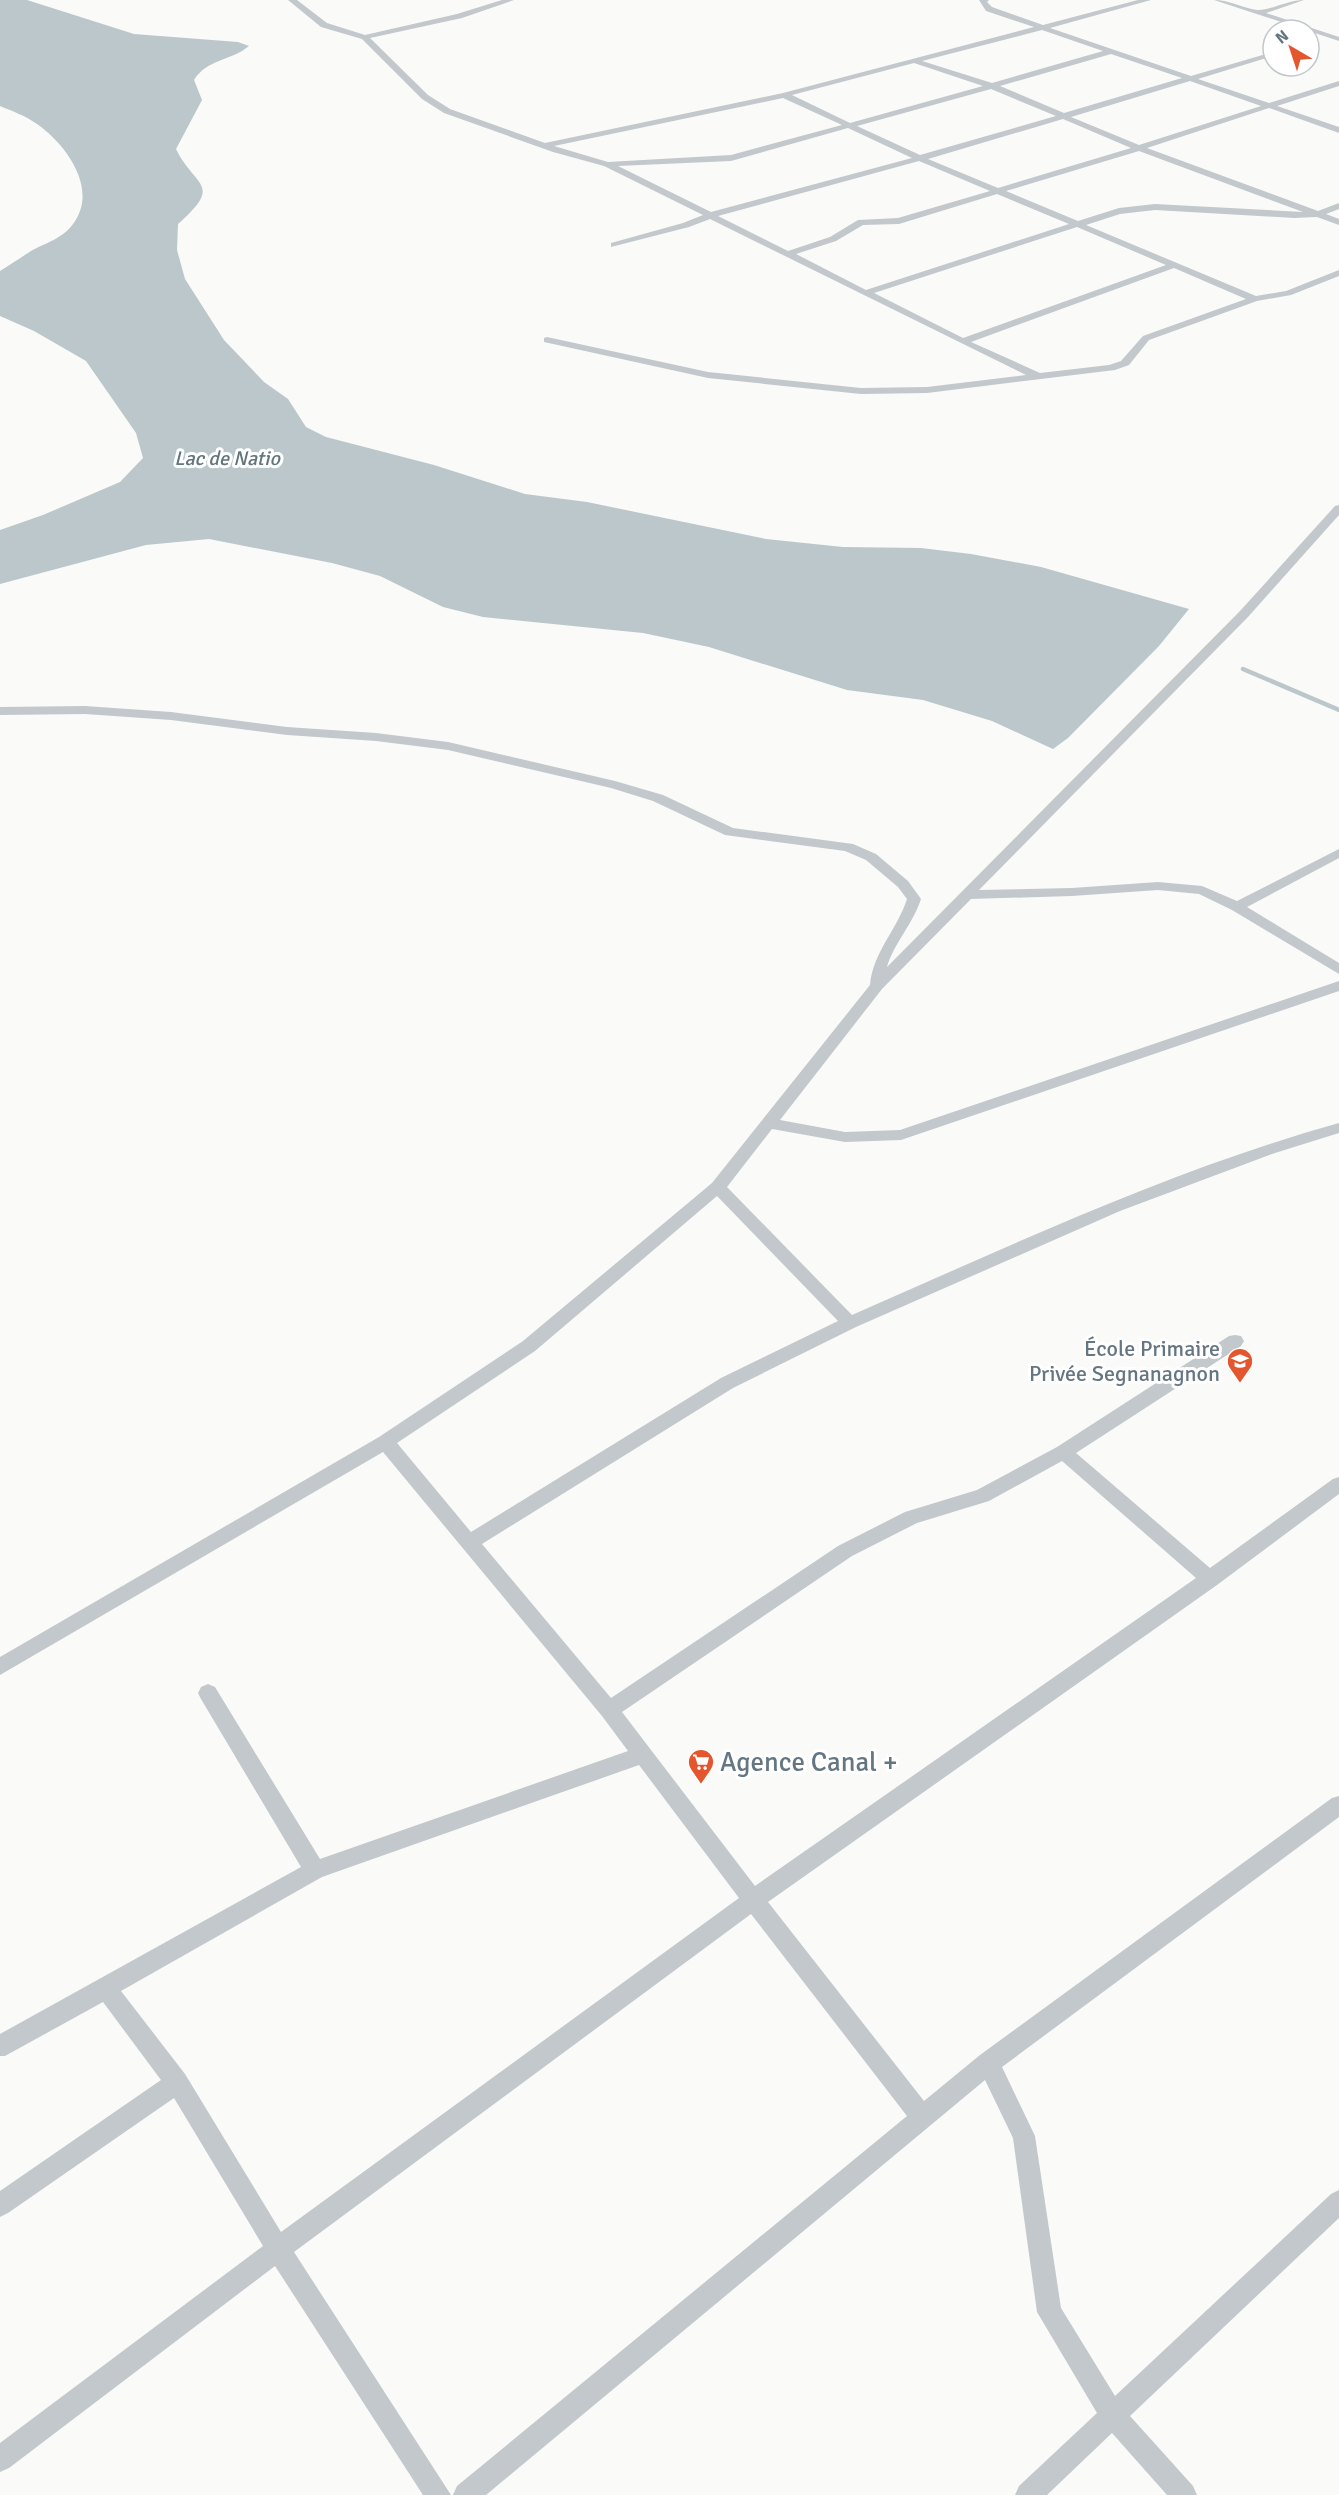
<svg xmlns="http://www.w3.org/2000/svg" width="1339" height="2495" viewBox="0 0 1339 2495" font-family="Signika,sans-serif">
<rect width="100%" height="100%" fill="#fafaf8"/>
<path fill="#bbc7cb" d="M0 0H27L134 34 238 42 249 46C231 61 207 59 194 80L202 100 176 149C195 188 224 183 178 224L177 250 185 279 224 340 264 382 288 399 306 427 326 437 434 465 525 494 587 502 766 539 843 547 921 548 971 554 1041 567 1189 609 1159 646 1068 738 1053 749 992 721 923 700 847 690 709 647 643 633 483 617 443 607 380 576 332 563 209 539 146 545 0 584V530L43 515 120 482 143 458 136 433 86 361 34 331 0 316V271C10 265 20 258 31 251 45 243 62 239 73 224 99 190 67 145 37 124 26 116 12 111 0 106Z"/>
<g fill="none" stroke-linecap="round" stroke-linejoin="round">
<path stroke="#bbc7cb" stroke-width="4.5" d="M1243 669 1339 710"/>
<path fill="#c3c8cc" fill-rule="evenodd" d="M288 0H297L327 23 365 35 457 14 502 0H514L462 18 370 38 428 95 450 109 545 143 783 93 1034 27 986 11 979 0H989L987 2 992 7 1043 25 1138 0H1151L1050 28 1191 76 1273 52V56L1198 79 1269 103 1339 81V86L1277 106 1339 127V133L1269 108 1147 148 1318 211 1339 203V209L1326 214 1339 219V225L1317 217 1294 218 1155 210 1120 214 1086 225 1256 296 1286 291 1339 270V276L1291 295 1257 301 1149 340 1129 365 1115 370 927 393 861 394 708 378 544 342V338L547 337 708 372 861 388 927 387 1026 375 710 219 689 227 611 247V243L683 223 703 215 604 166 553 152 444 113 422 99 362 39 321 27ZM1042 30 1103 51 992 83 922 61ZM1111 54 1182 78 1064 113 1000 86ZM914 63 983 86 850 123 792 95ZM1190 81 1261 106 1139 145 1071 117ZM991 89 1056 116 920 155 857 126ZM783 98 842 125 731 155 608 162 554 146ZM1063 119 1131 148 998 188 928 159ZM848 128 912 158 711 212 618 166 731 161ZM1139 151 1303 212 1155 204 1119 208 1078 221 1006 191ZM919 161 990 191 898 218 858 220 830 237 788 251 718 216ZM997 194 1069 224 866 290 796 254 836 241 863 225 899 224ZM1077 227 1166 265 963 338 874 293ZM1174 268 1246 299 1143 336 1121 361 1109 365 1040 373 971 342Z
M1214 0C1230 0 1242 8 1257 10 1269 11 1288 0 1304 0L1266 13 1339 37V41Z
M1339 505V515L1248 617 979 890 1072 888 1158 882 1202 886 1237 901 1339 849V858L1247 907 1339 963V974L1232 910 1199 894 1158 890 1072 896 971 899 882 989 780 1120 845 1132 900 1130 1339 981V991L901 1140 845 1142 772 1129 727 1187 852 1315C1012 1245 1171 1170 1339 1123V1133L1275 1153 1120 1211 856 1327 733 1388 482 1544 611 1698 838 1546 905 1512 977 1490 1057 1447 1229 1336 1235 1335 1241 1336 1244 1341 1241 1346 1076 1453 1210 1568 1333 1479 1339 1477V1494L1217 1585 768 1902 924 2101 980 2055 1332 1798 1339 1796V1817L1002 2067 1035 2136 1061 2308 1115 2396 1331 2194 1339 2190V2218L1130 2416 1193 2486 1197 2495H1167L1112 2433 1047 2495H1015L1019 2486 1097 2413 1037 2312 1013 2138 985 2080 486 2495H453L457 2486 907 2116 751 1914 294 2252 451 2495H423L275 2266 9 2468 0 2472V2443L263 2246 174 2098 8 2213 0 2217V2191L161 2080 103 2002 5 2056H0V2034L301 1867 201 1699 198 1693 201 1687 208 1684 215 1687 320 1859 628 1751 602 1716 383 1452 0 1675V1657L379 1437 523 1341 712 1183 870 985C873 952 897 930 907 899L898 887 866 860 845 851 725 835 653 801 611 788 448 750 376 741 287 735 171 720 85 714 0 715V707L85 706 171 712 287 727 376 733 448 742 615 781 663 795 733 828 853 844 876 854 908 881 921 899C913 924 894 943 887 967L1240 611 1335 506ZM717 1196 838 1321 721 1378 471 1532 397 1443 535 1351ZM1062 1461 1196 1578 755 1886 622 1712 852 1556 917 1523 989 1501ZM639 1765 739 1898 281 2232 185 2074 121 1991 322 1877Z"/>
</g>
<defs>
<g id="school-pin" transform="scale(1.35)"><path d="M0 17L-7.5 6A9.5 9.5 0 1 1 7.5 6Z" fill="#e4572e" stroke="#fff"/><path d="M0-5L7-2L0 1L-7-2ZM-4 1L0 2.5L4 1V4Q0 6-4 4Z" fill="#fff"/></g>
<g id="supermarket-pin" transform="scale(1.35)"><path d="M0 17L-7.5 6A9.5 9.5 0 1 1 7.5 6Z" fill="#e4572e" stroke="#fff"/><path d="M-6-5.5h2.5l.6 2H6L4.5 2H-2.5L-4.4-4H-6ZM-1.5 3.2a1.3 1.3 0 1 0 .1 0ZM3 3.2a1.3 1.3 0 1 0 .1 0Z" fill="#fff"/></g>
</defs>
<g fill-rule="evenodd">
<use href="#school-pin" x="1240" y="1361"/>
<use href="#supermarket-pin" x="701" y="1762"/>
</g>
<g text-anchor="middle" stroke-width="6" stroke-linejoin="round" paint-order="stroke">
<g font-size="20" font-style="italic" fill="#60757c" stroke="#fff">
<text x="227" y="465">Lac de Natio</text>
</g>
<g font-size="22" fill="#657683" stroke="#fff" text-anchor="end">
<text x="1220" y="1356">École Primaire<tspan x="1220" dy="25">Privée Segnanagnon</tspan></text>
</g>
<g font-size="27" fill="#657683" stroke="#fff" text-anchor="start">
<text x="720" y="1771">Agence Canal +</text>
</g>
</g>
<g transform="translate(1291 48) rotate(321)"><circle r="28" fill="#ffffff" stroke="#c1c8cd" stroke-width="1.5"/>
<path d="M0-4.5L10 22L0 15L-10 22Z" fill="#e4572e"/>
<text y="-9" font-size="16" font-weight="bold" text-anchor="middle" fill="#657683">N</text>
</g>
</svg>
